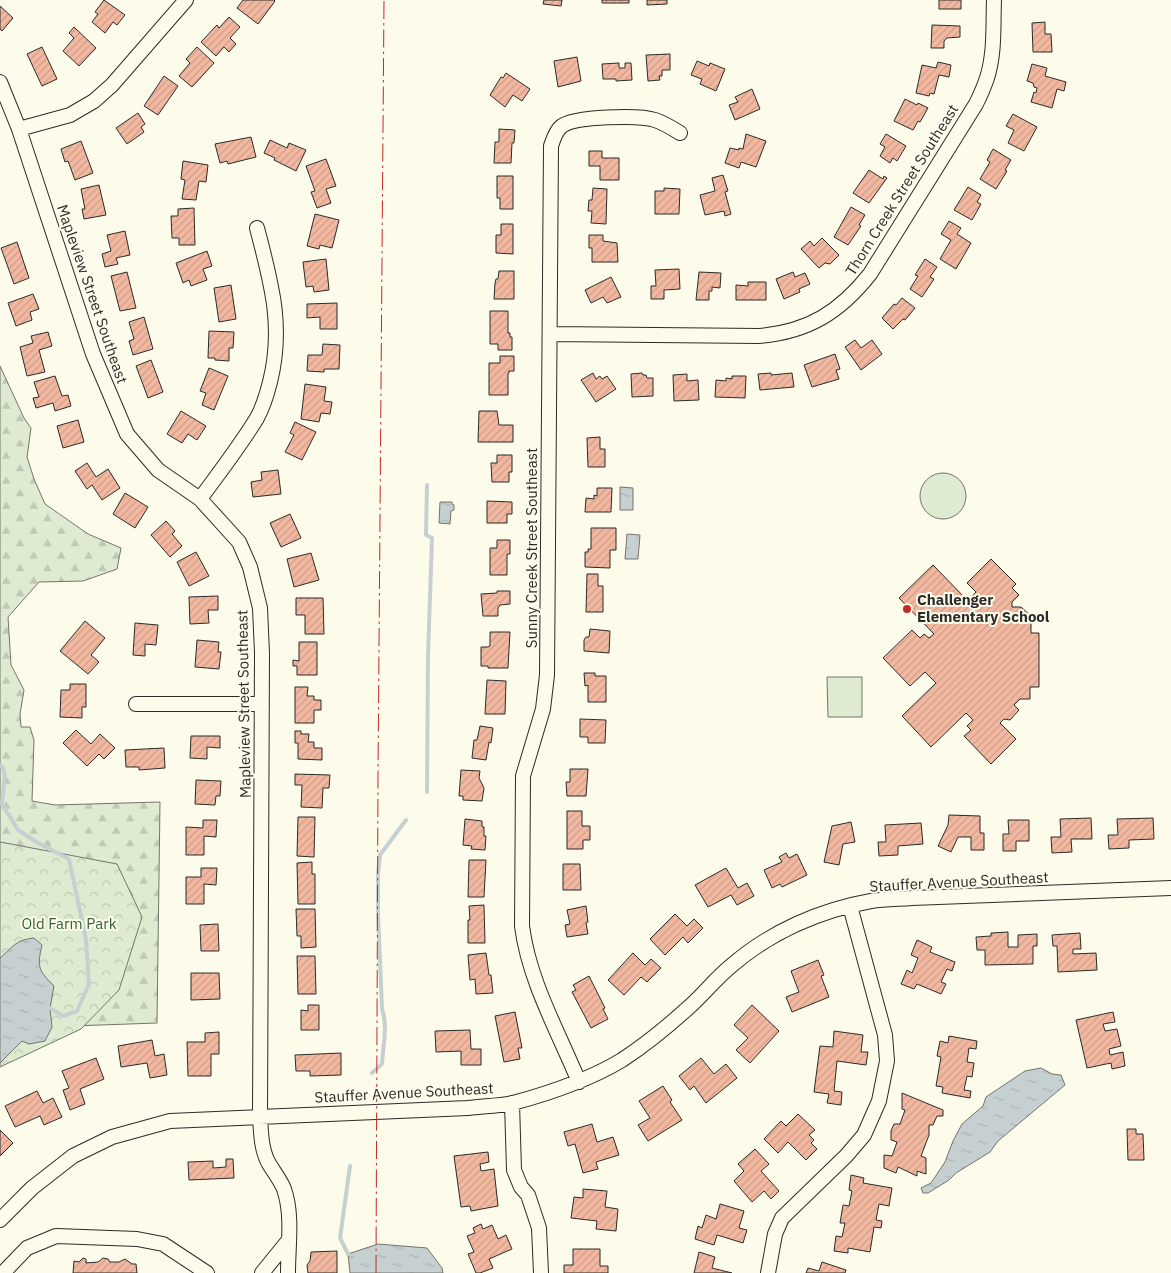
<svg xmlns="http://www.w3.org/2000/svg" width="1171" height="1273" viewBox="0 0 1171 1273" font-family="'IBM Plex Sans',sans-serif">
<defs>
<pattern id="forest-firs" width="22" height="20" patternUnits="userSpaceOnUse" patternTransform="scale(1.25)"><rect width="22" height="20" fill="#deebd1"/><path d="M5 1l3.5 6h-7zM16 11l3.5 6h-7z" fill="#bfcab4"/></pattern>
<pattern id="park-crowns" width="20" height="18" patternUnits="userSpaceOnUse" patternTransform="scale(1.25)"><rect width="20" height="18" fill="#deebd1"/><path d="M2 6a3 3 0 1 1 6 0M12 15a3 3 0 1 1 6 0" fill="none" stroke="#bfcab4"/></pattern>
<pattern id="water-ripples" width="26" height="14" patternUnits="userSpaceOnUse" patternTransform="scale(1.25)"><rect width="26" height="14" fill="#c7d0d0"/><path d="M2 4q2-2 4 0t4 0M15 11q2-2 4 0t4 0" fill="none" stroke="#abb3b3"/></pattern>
<pattern id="building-hatch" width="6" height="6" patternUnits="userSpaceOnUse" patternTransform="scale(1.25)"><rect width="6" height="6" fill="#f2b8a0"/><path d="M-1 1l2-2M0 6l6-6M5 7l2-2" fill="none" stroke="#d09e8a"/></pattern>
</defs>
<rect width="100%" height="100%" fill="#fdfbea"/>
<path fill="#deebd1" stroke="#74746e" d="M920 496a23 23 0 1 1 46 0a23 23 0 1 1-46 0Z
M827 677H862V717H828Z"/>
<path fill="url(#forest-firs)" stroke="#74746e" d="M0 366 24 418 31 428 27 457 34 479 45 504 88 534 121 548 117 569 83 581 39 582 8 617 11 665 24 690 20 714 21 727H30L34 740 32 801 55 805 160 802 157 1023 72 1026 0 867Z"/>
<path fill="url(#park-crowns)" stroke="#74746e" d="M0 842 117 864 142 917 119 990 81 1029 0 1067Z"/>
<path fill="url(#water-ripples)" stroke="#74746e" d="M620 487 633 488V510H620Z
M440 502H452V504L454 505V510L451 511 450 524 439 523Z
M627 534 640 535 638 559H625Z
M34 938 42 945C37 967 38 970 54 986L50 1008 52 1027 45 1041 29 1044 22 1041 0 1063V958C13 947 15 940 34 938Z
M1041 1068 1052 1074 1061 1075 1065 1085 998 1141 990 1152 956 1173 949 1180 928 1193H923L921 1188 931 1183 945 1162 953 1141 962 1124 983 1106 986 1097 1025 1071Z
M378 1244 427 1248 442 1268 443 1273H350L348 1254Z"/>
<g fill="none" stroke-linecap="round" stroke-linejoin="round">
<path stroke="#c7d0d0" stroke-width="4" d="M427 485 426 535 432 538 428 656 427 792
M0 765 3 768 5 775 2 804 18 830 38 843 69 859 86 940 89 984 77 1011 63 1016 50 1008
M372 1073 382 1064C383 1045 388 1027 382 1009L378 913V874L380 855 406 820
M348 1254 340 1238 350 1166"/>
</g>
<path fill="url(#building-hatch)" stroke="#2b2b2b" d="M104 0 125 15 117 25 113 22 105 33 92 22 98 14 95 12Z
M243 0H274L275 1 258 24 237 8Z
M544 0H562L561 6 543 4Z
M602 0H629V3H602Z
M647 0H667V4L647 5Z
M939 0H961V9H939Z
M0 6 13 18 2 31 0 29Z
M229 17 240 27 230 38 236 44 229 52 224 47 216 56 201 42 217 25 219 28Z
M1045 22V34H1051L1052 52H1033L1032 23Z
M932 25 960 26V37L947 38 944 41V48H931Z
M74 27 96 48 79 66 63 51 74 38 69 33Z
M42 47 57 79 42 86 27 54Z
M197 47 214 63 192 87 179 76 190 63 186 59Z
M670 54V70H662V76H659L660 80 648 81 646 55Z
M577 57 581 81 558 87 554 61Z
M697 61 709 66 710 63 725 69 716 91 700 84 702 79 691 75Z
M938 62 951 65 949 77 939 75 934 94 930 93 929 96 916 93 922 65 936 68Z
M619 63V68H625V63H631L632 80 616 81V79H603L602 64Z
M1032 64 1047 68 1045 76 1066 82 1064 91 1057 89 1052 108 1031 102 1034 92 1036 93 1037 88 1034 87 1033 83 1027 81Z
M506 73 530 89 522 101 513 95 505 107 490 95 501 77 503 78Z
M164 76 178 86 158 115 144 106Z
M752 89 760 109 735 120 729 105 738 102 735 97Z
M905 99 917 105 918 103 928 108 920 122 918 121 913 130 894 121Z
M138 113 145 124 141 127 144 132 127 144 116 128Z
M1013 114 1037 127 1024 151 1008 143 1014 130 1006 126Z
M499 129 515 130 514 143H512L511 163H494L495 142H499Z
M746 134 766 141 756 167 741 162 739 168 725 163 730 148 739 150V148L743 149Z
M886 134 906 146 897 161 893 158 890 163 880 156 885 147 880 144Z
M251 137 256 157 228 164 227 161 220 163 215 144Z
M270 140 287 148 289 143 306 150 296 171 274 160 275 158 264 153Z
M81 141 93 173 75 180 68 161 65 162 61 149Z
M993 149 1011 160 1005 170 1007 171 996 189 980 179 990 162 987 160Z
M589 151H602V158H619V180H600V166H589Z
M326 159 336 186 326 189 331 203 317 208 311 192 315 191 306 166Z
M183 161 208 165 206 182 199 181 196 200 182 199 185 180 181 179Z
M869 170 883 179 884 176 887 178 869 203 853 193Z
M723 175 728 191 725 192 731 214 725 216 724 211 705 215 700 195 715 191 712 178Z
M497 176H513V209H500V198H497Z
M99 185 106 215 84 219 82 209H85L81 189Z
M968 187 981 195 977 202 981 204 972 220 954 210Z
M593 188 607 189 606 224 591 223 592 211H588L589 200H592Z
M664 188 680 189 679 214H655V191H664Z
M851 207 865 215 859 225 861 226 848 245 834 237Z
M194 208 195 245H179V238H172L171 216H178V209Z
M315 214 339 220 332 248 320 245 319 249 307 246Z
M949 221 961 228 957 234 971 243 956 269 940 259 951 240 941 234Z
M501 224H513V254L496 253V235H501Z
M125 231 130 255 116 258 118 264 105 267 102 254 111 251 107 235Z
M589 235H603V241L617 243 618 262H592V248H589Z
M822 238 839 255 830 264 825 263 819 268 801 249 810 241 814 246Z
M17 242 29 278 14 284 1 248Z
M207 251 212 266 203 269 207 280 191 286 189 280 183 283 176 263Z
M326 259 329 290 314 292 313 286 306 287 303 262Z
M925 259 937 267 930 277 934 279 922 297 910 289 918 276 915 275Z
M679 269 680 289 664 290V299H651V286H656L655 270Z
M499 271H514V299H494L495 283 496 279H498Z
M127 272 136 308 120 311 111 276Z
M699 272 721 273 720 288 712 287V291H709V300H696Z
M793 272 795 277 805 273 810 284 799 289 800 292 784 299 776 279Z
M611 277 621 297 607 303 603 297 591 303 585 290Z
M748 282H766V300H736V285L748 286Z
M231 285 236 319 219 322 214 288Z
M33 294 39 309 30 312 32 320 16 326 8 303Z
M902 298 915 308 905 320 903 319 893 329 882 318 894 304 896 305Z
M337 303V329H320V317L307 318V304Z
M490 311H508V333H510V337H512V350H498V344H490Z
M144 317 153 349 133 355 129 341 134 339 129 322Z
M209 331 234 332 233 348H229V361L215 360V358H208Z
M48 332 52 346 39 350 45 372 27 376 20 347 33 343 31 336Z
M855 340 861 348 872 340 882 354 861 370 845 347Z
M323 344 340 345 339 369H324V372L307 371 308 355H322Z
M835 354 840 369 836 370 839 379 812 387 804 365Z
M500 356H514V371H509V373H508V395H489V363H500Z
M151 360 163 392 148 398 136 366Z
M209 368 228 376 214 410 202 405 206 393 200 391Z
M593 373 596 379 600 376 602 379 607 376 616 389 596 402 581 380Z
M642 373 643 375H646L647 378H653V396L632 397 631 374Z
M771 373V375L792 373 794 387 760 390 758 374Z
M687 374V381L698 380 699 400 674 401 673 375Z
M55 376 62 396 68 395 71 406 55 411 53 403 36 408 33 398 39 397 34 382Z
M732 376H746L745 398 715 397 716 380 726 381V378L732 379Z
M305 384 326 387 324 401 332 402 330 414 321 413 319 422 301 419Z
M181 411 206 426 197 440 188 434 182 443 167 434Z
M479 411H497L499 425H513V442H478Z
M78 420 84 442 63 448 57 426Z
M295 422 316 432 302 460 285 452 294 435 290 433Z
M600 437V449H605V467H588L587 438Z
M497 455H512V472H509V482H492L491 463H497Z
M87 463 96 477 108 469 120 488 102 500 92 485 87 489 75 471Z
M278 470 281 494 253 497 251 482 262 480 261 472Z
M597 488H612L611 512H585L586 498 594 499V495L597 496Z
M125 493 148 507 135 528 113 514Z
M487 501 512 502V514H507V523H487Z
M290 514 301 538 281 547 270 523Z
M166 521 175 531 172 534 182 546 170 557 151 535Z
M591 528H616V550H610V568L585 567V552H588V549H591Z
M497 540H510V554H507V575H490V548H497Z
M196 552 209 576 189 586 177 562Z
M311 553 319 580 294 587 287 559Z
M991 559 1016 584 1012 588 1019 595 1012 602V607H1021L1031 616V633H1039V687H1030V699H1020L1014 705 1019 710 1010 720 1004 719 1000 723 1016 739 991 764 964 736 971 730 967 726 973 720 966 713 931 747 902 716 936 683 925 672 910 686 883 658 912 630 920 638 924 634 929 638 934 634 899 598 933 565 968 601 976 592 967 583Z
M587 574H598V586H603V612H586Z
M497 591H510V604L500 605 498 608V616H483L481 594 497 593Z
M218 596V610H208L209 623 190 624 189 597Z
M296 598H323L324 634H305V615H296Z
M85 621 105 638 91 655 99 662 88 674 60 651Z
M135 623 158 625 156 645 145 644V656L133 655Z
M590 629 610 631 609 653 584 651V640L586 637H589Z
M490 632H510L508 668H488V666H481V647H488L490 646Z
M197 640 219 642 218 652H221L219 669 195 667Z
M299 642H317V675H297V666H293V660L299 661Z
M584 673H595V676H606V702H588V685L585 686Z
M487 680 506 681 505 714H485Z
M70 684H86V707H82V718L60 717 61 690H70Z
M295 687H308L307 696H314V700H321V710H314V723H295Z
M580 719 606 720 605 743H588V737H580Z
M480 726 493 728 491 743 489 742 486 760 472 758 474 740H477Z
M76 730 91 744 100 734 115 748 104 759 99 754 87 766 63 743Z
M295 731H301V734H309L308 742H314V748H322V760L298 759V743H295Z
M191 736H220V748L207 747V759L190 758Z
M164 748 165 768 139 770V767H126L125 750Z
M570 769H588L586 796H567L566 782H570Z
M461 770 480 771 479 778 484 788 482 801 463 800V796H459Z
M295 774 330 775 329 788H323L322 808 301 807 302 785H295Z
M196 780 221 781 220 796H216L215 805 195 804Z
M567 811H582V826H590V840H583V849H567Z
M949 815 980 816V833H984V850H971V837H958L951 852 938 846 948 825Z
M298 817H315L314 857 297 856Z
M1091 818 1092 839H1071L1072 852 1052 853 1051 837H1061L1060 819Z
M1153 818 1154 839 1129 840V848L1109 849 1108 835H1118L1117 819Z
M465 819 482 821V827H484V836H486L485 850 471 849 472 846 463 845Z
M203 820H217L216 837 204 836V855H186V827L203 828Z
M1008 820H1029V841H1016V851H1003V834H1009Z
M851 822 855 842 843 844 839 865 824 862 832 826Z
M921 823 923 844 898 846V855L879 856 878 842H886L885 825Z
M786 853 789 858 797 854 807 875 782 887 780 884 772 888 764 870 782 862 779 857Z
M469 860H486L484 897H468Z
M312 862V874H315V904H298L297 863Z
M563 864H580L581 890H563Z
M201 868H217L216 885 204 884V904H186V877H201Z
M726 868 738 888 747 883 754 896 737 905 731 895 708 907 695 885Z
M484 905 485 943H468V920H470L469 906Z
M586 906 588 922 586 923 588 934 567 937 565 925 570 924 567 910Z
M296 909H315L316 947 301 948V936H297Z
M675 914 687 926 694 919 703 928 688 943 683 937 665 955 650 939Z
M218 924 219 951H201L200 925Z
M1008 932V947H1018V935L1037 934V946H1033V964L985 965V950H977L976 937 991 936V933Z
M1080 933 1081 949H1073V954L1096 953 1097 970 1058 972 1057 946H1053L1052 935Z
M917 940 932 947 930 952 955 962 952 971 947 969 941 982 946 984 941 994 917 984 914 989 901 984 907 970 912 973 918 958 911 955Z
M486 953 489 975H491L493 993 476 994 475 979 470 980 468 955Z
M633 953 645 965 651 959 661 968 647 982 641 977 624 995 608 980Z
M297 956H315L316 994H298Z
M818 960 824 975 821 976 829 997 792 1012 786 997 799 992 791 971Z
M191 973H219L220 999 191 1000Z
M589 976 605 1008 603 1009 608 1019 591 1028 572 992 576 990 573 985Z
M308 1005H319V1030H301V1010L308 1011Z
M752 1005 779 1031 750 1063 736 1050 748 1038 734 1025Z
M515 1012 522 1048H518L520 1059 504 1062 495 1016Z
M1113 1012 1115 1022 1103 1024 1105 1031 1117 1029 1121 1046 1109 1049 1110 1055 1123 1052 1125 1066 1112 1069 1111 1063 1087 1068 1076 1020Z
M470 1030 471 1049H481V1065H461V1051L436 1052 435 1031Z
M834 1031 863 1035 861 1052H868L866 1065 837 1061 834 1091 842 1092 841 1105 827 1103 829 1094 814 1092 820 1046 833 1047Z
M219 1032V1054H211V1076H188L187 1042H205V1033Z
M949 1036 977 1041 976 1049 969 1048 967 1062 974 1063 972 1077 967 1076 964 1090 971 1091 970 1098 942 1093 943 1087 936 1086 941 1057 937 1056 940 1041 948 1043Z
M152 1040 155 1056 164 1054 167 1075 150 1078 147 1063 121 1067 118 1046Z
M341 1053V1075L310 1076V1071H296L295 1055Z
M96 1058 104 1079 80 1089 85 1104 70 1110 63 1090 69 1088 62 1071Z
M701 1058 714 1074 726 1064 737 1078 706 1103 694 1086 690 1090 679 1076Z
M663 1086 672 1100 670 1102 682 1120 648 1141 638 1125 650 1118 639 1101Z
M37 1091 43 1103 53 1098 62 1117 44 1125 40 1116 15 1127 5 1106Z
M902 1093 943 1110V1116H937L933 1125H929V1135L921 1156 926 1158V1174L917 1171V1176L898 1167 896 1173 884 1168V1155L892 1156 897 1142 891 1140V1131L894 1124H900L905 1110 902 1109Z
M798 1114 815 1130 809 1135 814 1140 811 1143 817 1149 806 1160 788 1142 778 1153 764 1139 781 1121 786 1126Z
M592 1124 597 1142 613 1137 619 1155 596 1162 598 1169 583 1173 575 1144 568 1146 564 1132Z
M1127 1129H1136V1134H1143L1144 1160H1128Z
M0 1130 13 1143 0 1156Z
M755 1149 769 1164 761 1171 779 1191 771 1199 764 1191 752 1202 734 1181 744 1171 738 1164Z
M488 1152 489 1162 480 1164 481 1171 494 1169 498 1206 471 1211 470 1206 461 1207 454 1156Z
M226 1159H233L234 1178 189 1180 188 1162 213 1161V1168L226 1167Z
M851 1175 864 1178 863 1183 892 1188 889 1206 879 1204 876 1220 882 1221 881 1228 874 1227 870 1252 848 1248V1253L834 1251 836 1236 842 1237 845 1223H840L843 1205 849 1206 852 1191 849 1190Z
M583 1189 607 1191 605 1207 618 1209 616 1231 596 1229 597 1221 571 1218 574 1197 583 1198Z
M720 1204 744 1211 739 1228 747 1230 743 1243 717 1235 714 1245 695 1239 698 1226 702 1228 706 1215 716 1219Z
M481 1224 483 1229 492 1225 498 1239 506 1235 512 1249 489 1259 493 1268 480 1273H476L468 1254 474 1252 467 1236 475 1233 473 1228Z
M573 1249H600V1266H608V1273H564V1265H573Z
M337 1251V1273H308L307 1265 310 1261 311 1252Z
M699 1252 715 1257 712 1268 732 1273H694Z
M83 1258 86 1259V1263L98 1262 103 1258 108 1259 110 1262H119L125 1259 132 1264H136L137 1273H73L74 1261 79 1262Z
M822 1262 846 1270 845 1273H806L808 1268 819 1271Z"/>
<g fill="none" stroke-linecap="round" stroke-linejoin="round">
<g stroke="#2b2b2b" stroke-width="16">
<path id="minor" d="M0 82 19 129 93 354 127 434 158 470 200 499 239 542 250 567 260 608 262 653 260 1116C261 1132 261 1148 268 1162 273 1171 280 1179 284 1189 293 1215 288 1245 288 1273
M19 129 70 115 94 101 112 85 186 0
M550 334 759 336C808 332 840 312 870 274L976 104C980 96 984 87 987 78 995 53 993 26 994 0
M200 499C219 473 240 446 257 418 263 407 267 394 270 382 284 326 271 282 257 228
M136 704H262
M579 1082C558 1031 529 981 522 926L523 776 543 709 547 675 551 146C553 140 556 130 562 126 575 116 640 115 655 120 664 123 672 128 680 133
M512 1103 514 1170 521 1187 528 1195 539 1228 541 1273
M0 1220 32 1188 73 1156 112 1137 170 1121 468 1108C482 1106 499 1106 513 1103 550 1093 589 1080 622 1060 645 1045 667 1027 688 1008 703 995 715 979 731 966 770 932 820 910 871 901 884 899 899 899 912 898L1171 888
M3 1273 27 1248 56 1236 137 1239 163 1244 207 1273
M262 1273 288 1241
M768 1273 775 1234 782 1218 846 1156 864 1135 879 1101 887 1061 885 1035 850 906"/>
</g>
<use href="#minor" stroke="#fdfbea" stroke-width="14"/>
<path stroke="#c62828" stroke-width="1" stroke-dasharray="18 4 2.5 4" stroke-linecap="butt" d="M376 1273 378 776 384 0"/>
</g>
<circle fill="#c62828" stroke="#fdfbea" stroke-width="2" cx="907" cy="609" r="5"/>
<g text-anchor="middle" stroke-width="4" stroke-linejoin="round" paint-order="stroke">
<g font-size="15" fill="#2b2b2b" stroke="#fdfbea">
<text transform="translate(902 190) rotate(-58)" y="5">Thorn Creek Street Southeast</text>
<text transform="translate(92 294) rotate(71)" y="5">Mapleview Street Southeast</text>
<text transform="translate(532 548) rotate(-90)" y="5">Sunny Creek Street Southeast</text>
<text transform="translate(244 704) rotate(-91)" y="5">Mapleview Street Southeast</text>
<text transform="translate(959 882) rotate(-3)" y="5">Stauffer Avenue Southeast</text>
<text transform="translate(404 1093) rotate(-3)" y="5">Stauffer Avenue Southeast</text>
</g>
<g font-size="15" font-weight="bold" fill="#2b2b2b" stroke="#fdfbea" text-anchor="start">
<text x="917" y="605">Challenger<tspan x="917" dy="17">Elementary School</tspan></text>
</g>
<g font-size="15" fill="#34623c" stroke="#fdfbea">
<text x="69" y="929">Old Farm Park</text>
</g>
</g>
</svg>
